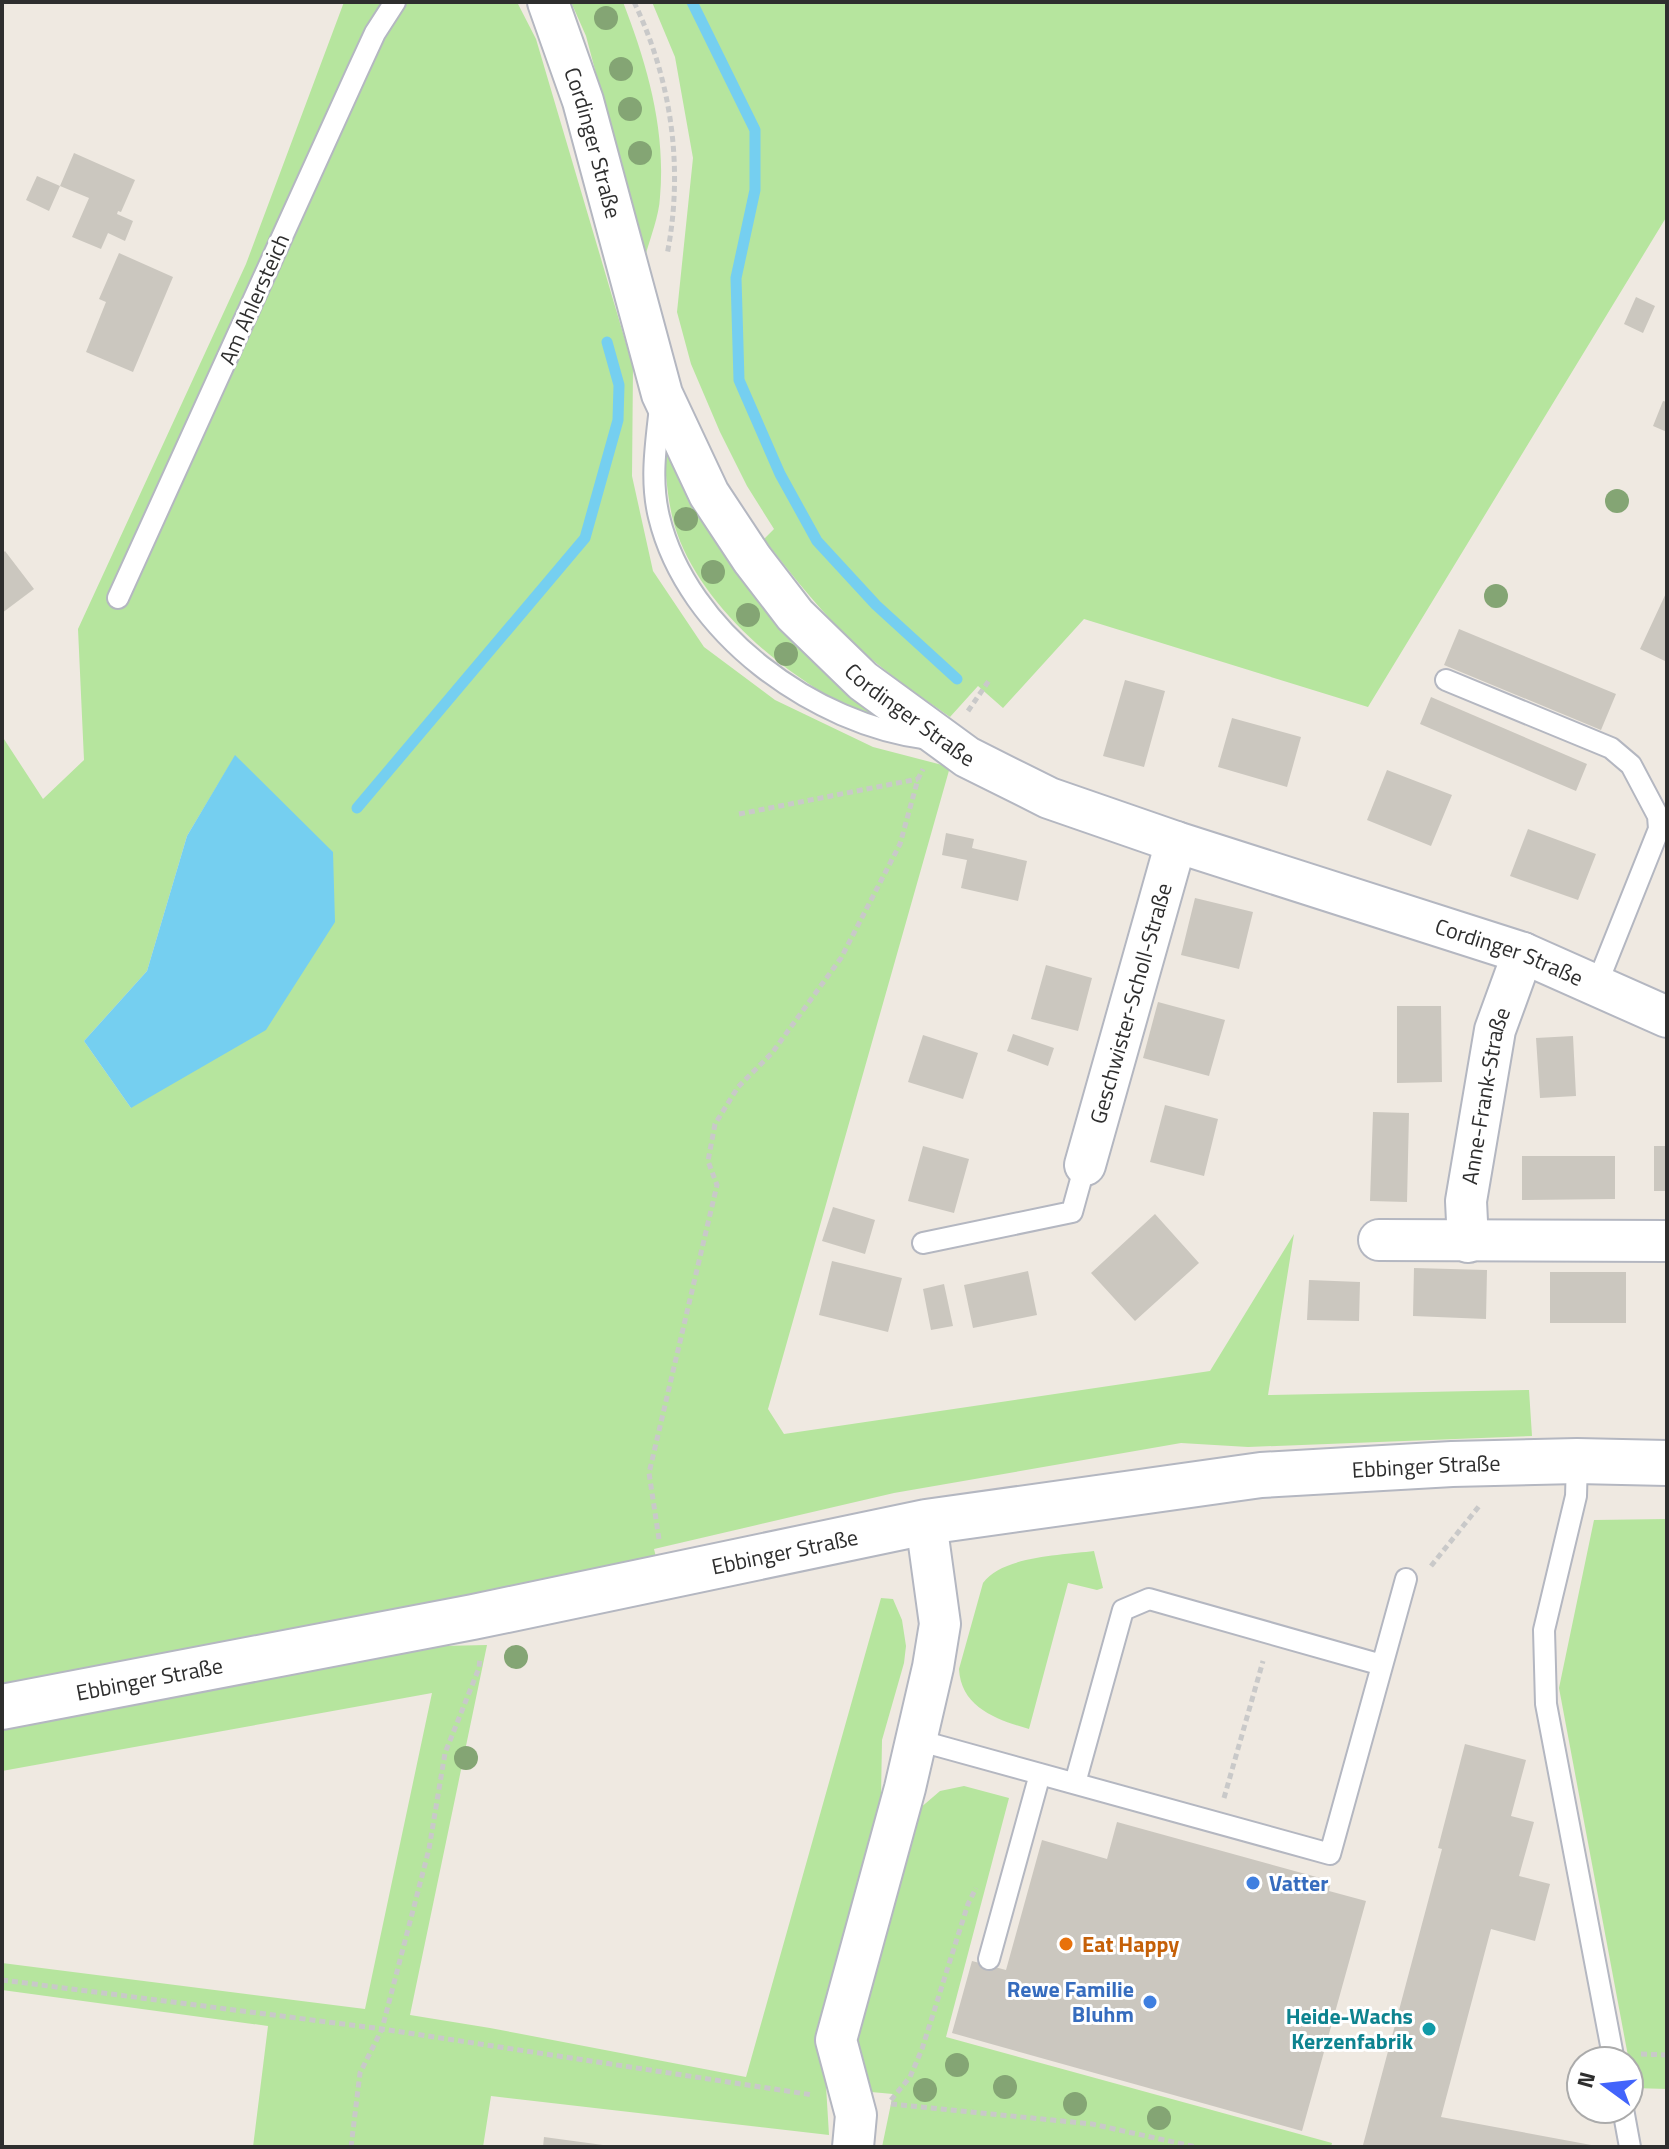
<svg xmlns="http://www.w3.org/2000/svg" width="1669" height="2149" viewBox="0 0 1669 2149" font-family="'Titillium Web',sans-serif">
<rect width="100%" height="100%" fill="#efe9e1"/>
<path fill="#b6e59e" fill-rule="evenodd" d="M344 2H517L536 39 633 367 632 476 653 571 704 647 775 700 873 747 950 767 768 1409 784 1434 1210 1371 1294 1234 1268 1395 1529 1390 1532 1436 1248 1447 1181 1443 894 1493 654 1549 657 1561 2 1688V736L43 799 84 760 78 629 246 264ZM235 756 131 1108 84 1041 147 971 187 836Z
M571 2H623C647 64 666 129 660 197 659 217 650 238 645 257L586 36Z
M652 2H1667V216L1368 707 1084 619 1003 708 978 686 950 717C929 702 906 687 885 670 838 633 800 586 764 539L774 529 747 486 720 432 691 364 677 312 693 158 675 57Z
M663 442 719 548 775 619 890 721C873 715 854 710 839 702 774 666 702 604 677 533 667 505 666 472 663 442Z
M1667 1519V2089L1634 2088 1559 1688 1594 1520Z
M1094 1551 1103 1588 1097 1590 1068 1583 1029 1729C998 1720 961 1708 959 1669L983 1583C1002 1556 1063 1555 1094 1551Z
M881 1598 893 1599 902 1620 906 1646 904 1663 882 1740 881 1798 815 2037 826 2086 829 2135 491 2096 483 2147H253L268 2026 2 1990V1963L365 2009 432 1693 2 1771V1730L441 1646 487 1645 410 2015 490 2028 746 2077Z
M964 1786 1009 1798 946 2037 1332 2143 1331 2147H882L893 2094 871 2092 856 2031 919 1809 940 1791Z"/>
<path fill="#75cff0" d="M235 755 333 852 335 922 266 1030 131 1108 84 1041 147 971 187 836Z"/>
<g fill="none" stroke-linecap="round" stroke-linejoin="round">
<path stroke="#75cff0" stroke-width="11" d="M692 2 755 130V190L736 278 739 380 780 474 817 541 876 605 957 679
M357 808 585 538 618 420 619 385 607 342"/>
</g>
<path fill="#cbc7bf" d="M74 153 135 180 121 212 118 211 117 214 133 221 125 241 108 233 101 249 72 237 89 198 60 186 49 211 26 200 37 176 60 186Z
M119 253 173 277 133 372 86 352 106 302 99 299Z
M1636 297 1655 306 1643 333 1624 324Z
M1663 401 1667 402V432L1653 426Z
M5 551 34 589 2 613V554Z
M1667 591V662L1640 649Z
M1459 629 1616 694 1601 730 1444 665Z
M1125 680 1165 691 1144 767 1103 756Z
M1431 697 1587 764 1576 791 1420 724Z
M1232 718 1301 737 1287 787 1218 767Z
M1387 770 1452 795 1431 846 1367 820Z
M1528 829 1596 854 1578 900 1510 876Z
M946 833 974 839 972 848 1027 861 1018 901 961 888 967 860 942 855Z
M1195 898 1253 912 1239 969 1181 955Z
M1046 965 1092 978 1078 1031 1031 1019Z
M1158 1002 1225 1020 1209 1076 1143 1058Z
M1397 1006H1441L1442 1082 1397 1083Z
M1013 1034 1054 1048 1048 1066 1007 1051Z
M923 1035 978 1053 963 1099 908 1082Z
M1573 1036 1576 1096 1540 1098 1536 1038Z
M1165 1105 1218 1119 1204 1176 1150 1162Z
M1373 1112 1409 1113 1407 1202 1370 1201Z
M923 1146 969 1159 954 1213 908 1201Z
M1654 1146H1667V1191H1654Z
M1522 1156H1615V1199L1522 1200Z
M833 1207 875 1220 865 1254 822 1241Z
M1155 1214 1199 1263 1135 1321 1091 1273Z
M832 1261 902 1278 888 1332 819 1315Z
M1414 1268 1487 1270 1486 1319 1413 1316Z
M1028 1271 1037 1315 973 1328 964 1285Z
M1550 1272H1626V1323H1550Z
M1309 1280 1360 1282 1359 1321 1307 1320Z
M944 1284 953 1326 931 1330 923 1289Z
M1465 1744 1526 1760 1511 1816 1534 1822 1519 1876 1550 1884 1535 1941 1491 1929 1441 2117 1602 2147H1371L1363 2145 1442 1849 1438 1848Z
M1117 1822 1331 1881 1329 1891 1366 1901 1302 2131 952 2033 972 1961 1006 1970 1042 1840 1107 1859Z
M544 2137 603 2145V2147H543Z"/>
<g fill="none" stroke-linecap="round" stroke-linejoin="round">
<g stroke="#b4b7c1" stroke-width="24">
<path id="service" d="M660 407C656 444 650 480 659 517 687 633 814 725 929 739
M118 598 357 72 375 33 395 2
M1446 680 1611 748 1631 765 1658 816 1659 829 1597 984
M923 1243 1072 1212 1085 1165
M1577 1461 1576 1496 1544 1630 1546 1704 1614 2061
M917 1740 1330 1854 1406 1579
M1075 1783 1123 1610 1149 1599 1382 1665
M989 1959 1040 1774
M1623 2109 1630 2147"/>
</g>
<g stroke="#b4b7c1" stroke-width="44">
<g id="minor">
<path id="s1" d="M548 2 583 101 662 394 709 494 752 559 795 615 863 681 967 757 1049 798 1176 842 1523 953 1667 1017"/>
<path id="s2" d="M1085 1165 1176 842"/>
<path d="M1379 1240 1667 1241"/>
<path id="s3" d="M1468 1242 1466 1201 1495 1030 1523 953"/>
<path d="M853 2147 856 2115 836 2040 905 1788 933 1667 940 1624 926 1522"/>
</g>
</g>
<g stroke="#b4b7c1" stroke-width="48">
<g id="secondary">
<path id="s4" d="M2 1707 473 1617 926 1522 1261 1475 1452 1464 1577 1461 1667 1463"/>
</g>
</g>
<path stroke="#c9c9c9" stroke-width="5" stroke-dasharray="6 4" stroke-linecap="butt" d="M634 2C672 81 684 169 667 255
M968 711 990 679
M739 814 918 779
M659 1539 649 1473 717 1185 708 1161 715 1124 738 1087 772 1053 841 958 900 844 918 779 923 769
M1431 1566 1480 1505
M1224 1798 1263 1661
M2 1980 382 2029 813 2095
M1641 2054 1667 2055
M891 2100 910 2077 922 2049 968 1904 976 1888
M891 2104 1092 2124 1196 2147
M351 2147 360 2073 382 2029 429 1849 445 1753 479 1668 480 1657"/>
<use href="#service" stroke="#fff" stroke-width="20"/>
<use href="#minor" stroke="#fff" stroke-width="40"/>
<use href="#secondary" stroke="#fff" stroke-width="44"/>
</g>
<g fill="#84a574">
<circle cx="606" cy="18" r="12"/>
<circle cx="621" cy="69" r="12"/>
<circle cx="630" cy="109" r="12"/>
<circle cx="640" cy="153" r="12"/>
<circle cx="1617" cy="501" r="12"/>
<circle cx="686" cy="519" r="12"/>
<circle cx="713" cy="572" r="12"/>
<circle cx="1496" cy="596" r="12"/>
<circle cx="748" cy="615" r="12"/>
<circle cx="786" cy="654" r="12"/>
<circle cx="516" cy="1657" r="12"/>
<circle cx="466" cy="1758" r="12"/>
<circle cx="957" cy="2065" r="12"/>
<circle cx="1005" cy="2087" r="12"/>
<circle cx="925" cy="2090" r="12"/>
<circle cx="1075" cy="2104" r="12"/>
<circle cx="1159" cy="2118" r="12"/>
</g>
<g fill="#3f7fe0" stroke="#fff" stroke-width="3">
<circle cx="1253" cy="1883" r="8"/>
<circle cx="1150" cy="2002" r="8"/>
</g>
<circle fill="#e8710a" stroke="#fff" stroke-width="3" cx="1066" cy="1944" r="8"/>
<circle fill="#0f9aa8" stroke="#fff" stroke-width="3" cx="1429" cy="2029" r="8"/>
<g text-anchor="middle" stroke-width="6" stroke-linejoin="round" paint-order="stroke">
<g font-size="22" fill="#2e2e2e" stroke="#fff">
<text dy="8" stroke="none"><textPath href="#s1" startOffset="148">Cordinger Straße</textPath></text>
<text transform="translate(254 299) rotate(-66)" y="8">Am Ahlersteich</text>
<text dy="8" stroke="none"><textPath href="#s1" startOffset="820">Cordinger Straße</textPath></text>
<text dy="8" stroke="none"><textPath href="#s1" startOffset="1468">Cordinger Straße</textPath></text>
<text dy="8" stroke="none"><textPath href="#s2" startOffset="168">Geschwister-Scholl-Straße</textPath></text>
<text dy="8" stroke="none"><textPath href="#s3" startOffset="148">Anne-Frank-Straße</textPath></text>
<text dy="8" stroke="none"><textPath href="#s4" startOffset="1446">Ebbinger Straße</textPath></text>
<text dy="8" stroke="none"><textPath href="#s4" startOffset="798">Ebbinger Straße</textPath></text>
<text dy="8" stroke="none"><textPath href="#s4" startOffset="150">Ebbinger Straße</textPath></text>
</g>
<g font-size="22" font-weight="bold" fill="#366cbe" stroke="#fff" text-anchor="start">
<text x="1269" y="1891">Vatter</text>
<text x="1134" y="1997" text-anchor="end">Rewe Familie<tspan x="1134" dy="25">Bluhm</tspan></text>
</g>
<g font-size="22" font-weight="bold" fill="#c56008" stroke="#fff" text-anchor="start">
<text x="1082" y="1952">Eat Happy</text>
</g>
<g font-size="22" font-weight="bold" fill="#0d838f" stroke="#fff" text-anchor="end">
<text x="1413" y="2024">Heide-Wachs<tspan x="1413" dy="25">Kerzenfabrik</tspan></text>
</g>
</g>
<rect width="1669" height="2149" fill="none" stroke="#2e2e2e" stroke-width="8"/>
<g transform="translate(1605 2085) rotate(285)"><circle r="38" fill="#ffffff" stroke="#ababab" stroke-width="2"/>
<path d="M0-6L14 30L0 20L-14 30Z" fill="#4264fb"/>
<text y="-12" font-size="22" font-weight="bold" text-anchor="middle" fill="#2e2e2e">N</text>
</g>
</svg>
